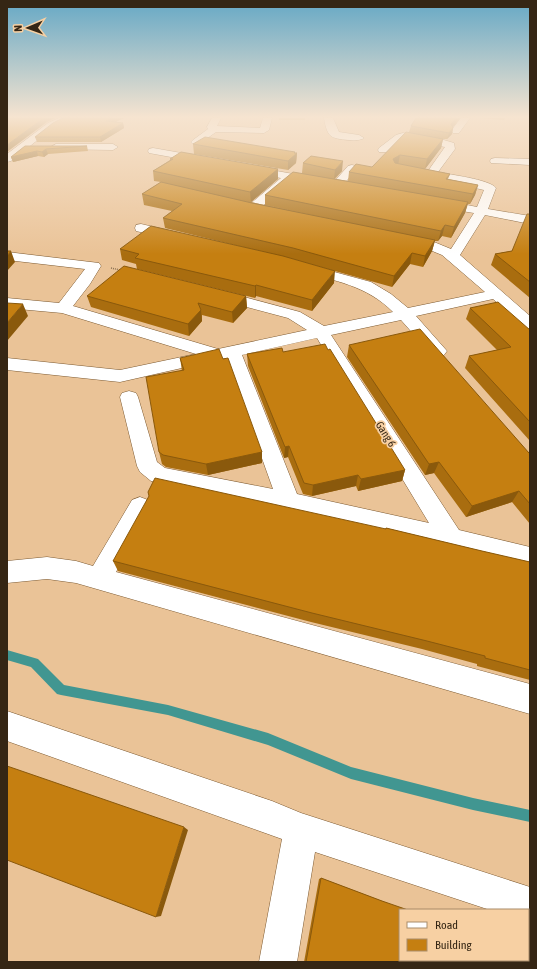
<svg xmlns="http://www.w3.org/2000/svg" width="537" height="969" viewBox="0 0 537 969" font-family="'Asap Condensed',sans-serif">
<rect width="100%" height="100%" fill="#eac397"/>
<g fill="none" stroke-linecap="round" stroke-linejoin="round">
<path fill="#419691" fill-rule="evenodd" d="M7 650 38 659 64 685 168 705 268 733 351 767 473 798 530 810V822L473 810 351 779 268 745 168 715 61 695 57 694 31 667 7 660Z"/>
<g stroke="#7d5a31" stroke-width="1">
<path id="street" d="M212 118H221L217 126 260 128 263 118H272L269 130 264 133 216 132 199 144H193L191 142 193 140 208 129 207 127Z
M324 118H333L339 132 359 135 364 138C360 142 336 140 331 136 326 132 325 123 324 118Z
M461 118H470L459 133H453L451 131Z
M403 133 437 138 454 143 455 149 438 172C450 175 489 179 496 188L488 209 530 216V224L485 215 460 255 530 316V329L524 327 493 299 416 316 447 351 444 355 438 356 432 355 401 320 331 335 459 530 530 547V569L391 533 151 481 140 472 137 466 120 397 122 393 129 391 136 393 138 397 157 462 165 468 273 489 226 358 120 382 7 370V358L120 370 196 354 62 313 7 308V298L59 303 85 269 7 260V252L99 263 101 266 90 284 73 306 218 349 307 330 288 318 213 298 210 295 213 292 218 290 300 312 324 326 393 312C366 285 335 281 300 271L298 268 300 265 305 264 371 282 391 294 408 308 485 292 442 255 425 248 399 242 397 239 399 236 404 235 434 242 451 249 474 213 437 207 433 206 431 203 433 200 437 199 477 207 484 190 415 174 414 172 415 170 419 169 428 171 445 147 403 139 387 152H379L378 150 379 148 396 135ZM317 338 429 523 297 494 242 355Z
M56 144H113L118 147 113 150 52 149 51 147Z
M153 148 204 157 209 160 204 163 149 153 148 151 149 149Z
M495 158 530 159V165L491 163 490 161 491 159Z
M352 165 356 166 357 168 356 170 341 187H333L331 185 333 183 348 166Z
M248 166 316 178 322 181 316 184 292 180 257 211H249L247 208 249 205 281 178 244 171 243 169 244 167Z
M141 224 180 233 182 236 180 239 175 240 136 231 135 228 136 225Z
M140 497 148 500 151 506 116 572 530 684V714L76 583 47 579 7 583V561L47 557 76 561 93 566 132 500Z
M7 711 272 801 301 813 530 887V923H528V910H490L315 852 297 962H259L282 839 7 741Z"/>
</g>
<g stroke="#7d5a31" stroke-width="1">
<path id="secondary" d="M59 118H71L54 127 11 161 7 162V154L48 123Z"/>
</g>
<path stroke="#8c7253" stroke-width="1.5" stroke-dasharray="1 1" stroke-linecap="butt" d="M111 268 120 270"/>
<use href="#street" fill="#fff" fill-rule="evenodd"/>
<use href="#secondary" fill="#fff" fill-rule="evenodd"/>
</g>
<path fill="#a96d0f" d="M63 118H124L115 122 123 123 124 128 101 142H37L35 137Z
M279 118H305V120H279Z
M416 118H460L453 127V128L452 134 447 139H443L441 148 425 169 450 174 448 179 478 185 475 195 470 204H468L465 213 451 238 442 236 438 241H435L432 251 423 267 410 264 392 287 292 259 165 228 163 218 172 211 144 205 142 194 161 182 154 181 153 171 170 160V159L278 169V179L251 202 363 226 265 205V195L302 173 303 163 311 156 342 171 335 179 348 181 349 172 372 167 409 132 411 126Z
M480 118H505L504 120Z
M193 144 297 153 296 163 288 170 194 154Z
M25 146H87L88 151 48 154 44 157 38 156 13 162 11 157Z
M530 214V298L491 265 495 254 512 251Z
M120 249 334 283 312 311 256 296 255 298 137 269 136 264 122 260Z
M87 296H246L247 308 233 323 202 315V321L189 336 91 307Z
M470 308 530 330V441L465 368 469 356 497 350 466 319Z
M349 345 530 453V524L512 502 466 517 434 473 425 475 347 357Z
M283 352 405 470 402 481 358 491 356 486 312 496 303 494 288 457 284 458 248 366 247 354Z
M180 358 262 452V463L208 475 166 467 162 464 159 452 182 371Z
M386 528 482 551 530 562V680L477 666V664L422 649 311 622 118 571 113 561 385 529Z
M321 878 382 901 530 962H304L319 879Z"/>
<path fill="#8a590c" d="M44 118H55L47 122 7 152V145Z
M112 118H124L107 126 106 121Z
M456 118H460L450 130 451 124Z
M123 123 124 128 101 142 100 137Z
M453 128 452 134 447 139 449 133Z
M443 139 441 148 425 169 427 159Z
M46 149 48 154 44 157 42 152Z
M37 151 38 156 13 162 11 157Z
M295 152V155L297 153 296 163 288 170V161Z
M400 155 398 165 392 169 393 159Z
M343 161 342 171 334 179 335 170Z
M278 169V179L251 202 250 192Z
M478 185 475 195 470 204 473 194Z
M468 202 465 213 451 238 454 227Z
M445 225 442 236 438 241 441 231Z
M435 240 432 251 423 267 425 256Z
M11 251 15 262 7 271V256Z
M412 253 410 264 392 287 394 276Z
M335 271 334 283 312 311V300Z
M256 285V296L255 298V286Z
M246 296 247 308 233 323 232 312Z
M23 304 28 316 7 341V323Z
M201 310 202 321 189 336 188 324Z
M289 446 288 457 284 458 285 447Z
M262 452V463L208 475 206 464Z
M439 462 434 473 425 475 429 464Z
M405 470 402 481 358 491 361 479Z
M358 475 356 486 312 496 313 485Z
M519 491 512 502 466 517 472 506Z
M184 827 188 830 161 916 156 917Z"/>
<path fill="#c57f11" stroke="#8a590c" d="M7 118H44L7 145Z
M63 118H112L106 121 123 123 100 137H35L53 123Z
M416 118H456L451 124 453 128 449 133 411 126Z
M406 132 443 139 427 159 400 155 393 159 395 163 450 174 446 179 478 185 473 194 349 172 356 164 372 167Z
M205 137 295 152 294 153H297L288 161 193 144Z
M25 146H87L46 149 42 152 37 151 11 157Z
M181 152 278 169 250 192 153 171 173 159H170Z
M311 156 343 161 335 170 303 163Z
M293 172 468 202 454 227 445 225 441 231 265 195Z
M161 182 252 203 435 240 425 256 412 253 394 276 293 248 163 218 182 204 142 194Z
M527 214H530V282L495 254 512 251Z
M151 226 283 256 335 271 312 300 256 285 255 286 135 258 139 254 120 249Z
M7 251H11L7 256Z
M124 266 246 296 232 312 198 303 201 310 188 324 87 296Z
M498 302 530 330V422L469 356 511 347 470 308Z
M7 303 23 304 7 323Z
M420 329 529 453H530V504L519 491 472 506 439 462 429 464 349 345Z
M325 344 328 350 330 349 405 470 361 479 358 475 313 485 304 483 289 446 285 447 247 354 282 348 283 352Z
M219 349 223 359 228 358 262 452 206 464 163 455 159 452 146 377 184 370 180 358Z
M155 478 386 529V528L482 551 530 562V670L485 658V656L427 641 312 613 113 561 149 496 148 492Z
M7 766 184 827 156 917 7 860Z
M321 878 382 901 408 910H400V960H528V951L530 952V962H306Z"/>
<linearGradient id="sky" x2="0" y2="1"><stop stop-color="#65a8c5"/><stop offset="0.46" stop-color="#f6e4d0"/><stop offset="1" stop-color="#f6e4d0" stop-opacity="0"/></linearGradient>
<rect width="537" height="254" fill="url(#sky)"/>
<g text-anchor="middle" stroke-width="3.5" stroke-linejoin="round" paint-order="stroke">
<g font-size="11" fill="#352614" stroke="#f7d0a3">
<text transform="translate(386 434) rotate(58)" y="4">Gang 6</text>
</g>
</g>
<rect width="537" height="969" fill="none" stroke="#352614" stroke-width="16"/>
<rect x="399" y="909" width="130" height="52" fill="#f7d0a3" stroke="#a98c6a"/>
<rect x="407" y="922" width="20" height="6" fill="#ffffff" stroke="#a98c6a"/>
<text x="435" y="929" font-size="12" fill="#352614">Road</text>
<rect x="407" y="939" width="20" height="12" fill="#c57f11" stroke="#a98c6a"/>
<text x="435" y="949" font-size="12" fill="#352614">Building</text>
<g transform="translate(28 28) rotate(268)" stroke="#f7d0a3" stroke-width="3" paint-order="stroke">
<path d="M0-3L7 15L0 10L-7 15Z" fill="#352614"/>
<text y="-6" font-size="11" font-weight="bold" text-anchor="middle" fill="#352614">N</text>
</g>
</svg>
